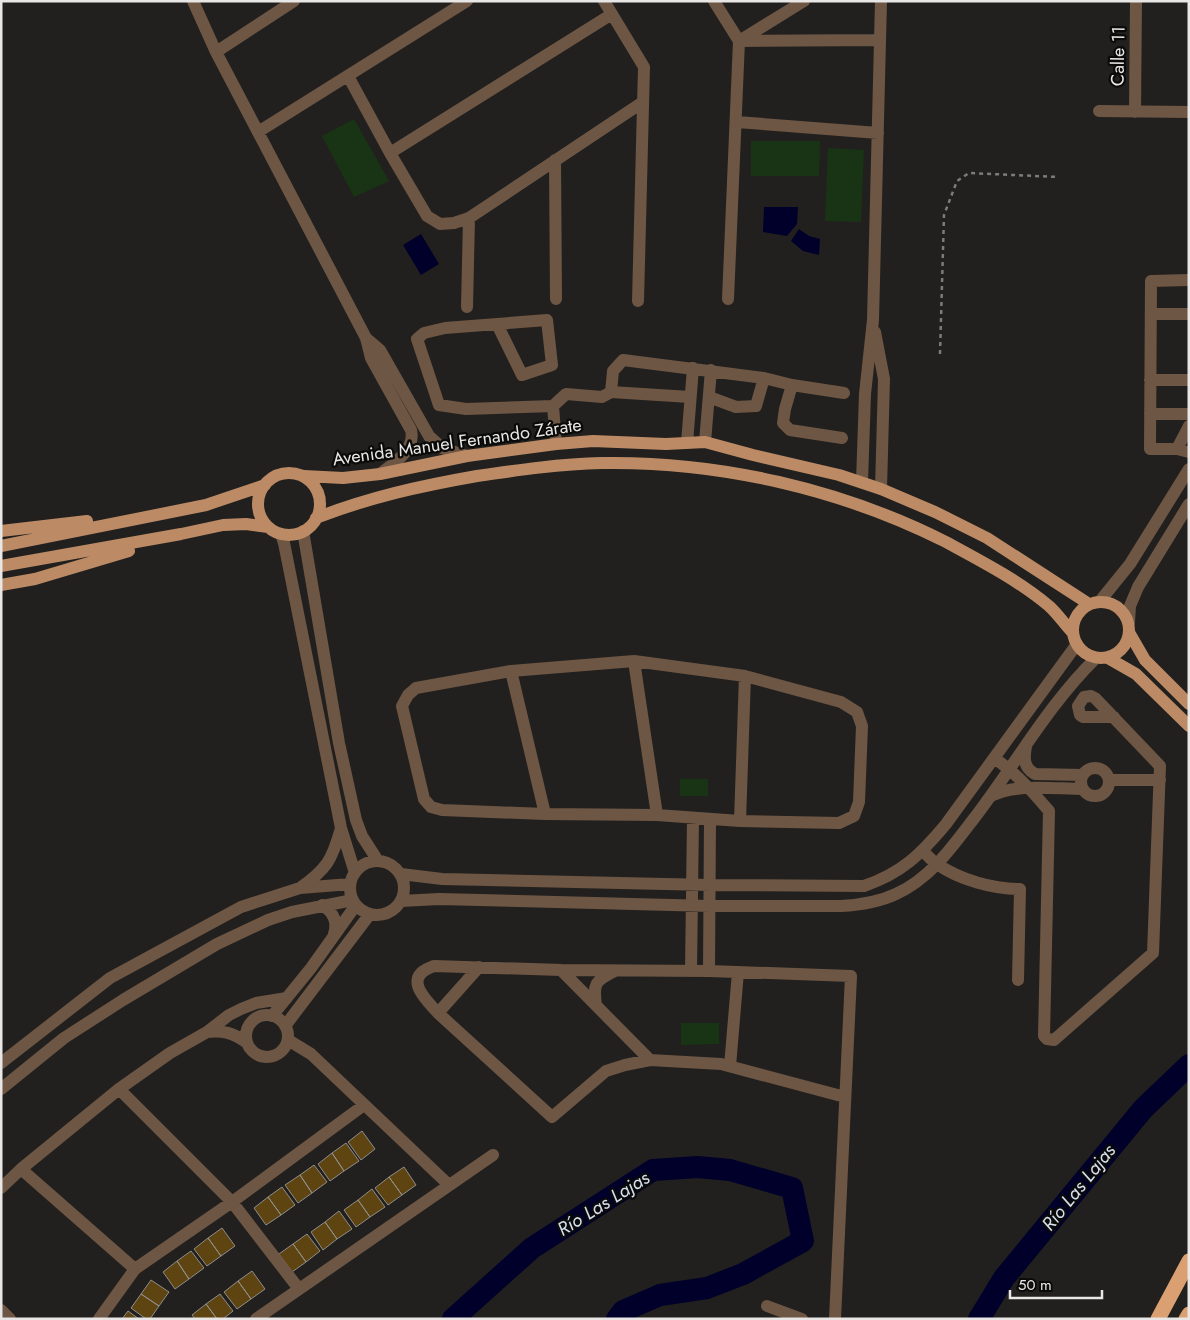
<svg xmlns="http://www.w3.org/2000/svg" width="1190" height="1320" viewBox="0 0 1190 1320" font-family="Jost,sans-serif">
<rect width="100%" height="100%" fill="#21201e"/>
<path fill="#193414" d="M354 119 389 181 354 197 322 136Z
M751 141H820L819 176H751Z
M828 148 864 150 861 222 825 221Z
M680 779H708V796H680Z
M681 1023H719V1044L681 1045Z"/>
<path fill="#00002a" d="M764 207H798L797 224 787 236 763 232Z
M799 229 809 236 820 239 819 255 803 251 791 241Z
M421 234 439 264 421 275 403 245Z"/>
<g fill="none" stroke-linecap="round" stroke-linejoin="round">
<path stroke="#00002a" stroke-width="22" d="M453 1319 532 1248 653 1170 698 1167 730 1170 792 1188 803 1241 743 1274 707 1288 660 1295 623 1311 617 1319
M979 1319 1004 1278 1143 1109 1189 1065"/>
</g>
<path fill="#5d4410" stroke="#908e8c" d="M362 1131 375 1149 361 1160 348 1142Z
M346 1143 359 1161 344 1171 332 1153Z
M332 1153 344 1171 330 1181 318 1164Z
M314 1165 327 1182 312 1193 300 1175Z
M404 1167 416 1185 402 1195 389 1177Z
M300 1175 312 1193 298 1203 285 1185Z
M389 1177 402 1195 388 1205 375 1188Z
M282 1187 295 1205 281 1215 268 1197Z
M372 1189 385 1207 370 1217 358 1200Z
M268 1197 281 1215 266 1225 254 1208Z
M358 1200 370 1217 356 1227 344 1210Z
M339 1211 352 1229 337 1239 325 1222Z
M325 1222 337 1239 323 1250 311 1232Z
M222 1228 235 1246 221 1256 208 1238Z
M307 1234 320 1251 306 1262 293 1244Z
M208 1238 221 1256 207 1266 194 1249Z
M293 1244 306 1262 292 1272 279 1254Z
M191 1251 204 1268 189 1279 177 1261Z
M177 1261 189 1279 175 1289 163 1272Z
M252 1271 265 1289 251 1299 238 1281Z
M151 1280 169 1292 159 1306 141 1294Z
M238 1281 251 1299 237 1309 224 1292Z
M141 1294 159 1306 150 1319H146L131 1308Z
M220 1294 233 1311 223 1319H217L206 1304Z
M206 1304 217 1319H195L192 1315Z
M128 1311 139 1319H122Z"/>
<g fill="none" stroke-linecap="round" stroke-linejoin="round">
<path stroke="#7c7b79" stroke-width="2.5" stroke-dasharray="4 4" stroke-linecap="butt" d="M940 354 944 215 957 181 969 173 1058 177"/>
<path stroke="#6e5644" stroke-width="12" d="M193 1 216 52 366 338 371 358 411 430C416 450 394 463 380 474
M604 1 644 67 638 301
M714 1 739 41 728 299
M739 41 880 40
M739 41 804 1
M216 52 294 1
M348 76 390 153 427 216 440 224 454 223 469 218 643 102
M1099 111 1189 112
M1135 112 1136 1
M737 122 878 133
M258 132 467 1
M390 153 612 14
M555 160 556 299
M1189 280 1151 281 1150 449H1177L1189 452
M467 307 469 218
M1151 314H1189
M497 324 522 375 552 365 547 320 445 328 424 333 417 339 439 405 466 409 553 406
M875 332 884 379 881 489
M366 338 380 350 429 436 442 448 467 456
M1150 380H1189
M792 385 785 409 783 423 790 430 842 438
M611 392 690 397
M709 397 736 407 756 406 764 378
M1150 414H1189
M705 442 711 370
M687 443 693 368
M556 444 553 406 566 394 602 397 611 392 613 371 623 360 764 378 792 385 844 393
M1177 449 1189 426
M862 482 865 394 873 320 881 1
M303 531 339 743 356 820 362 836 378 861
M281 534 284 543 341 828 355 873
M1100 601 1130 564 1189 469
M1129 622 1130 606 1138 587 1189 504
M634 661 745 676 841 702 857 712 862 726 859 802 854 816 839 823 740 821 657 815 545 814 442 810 431 807 424 799 402 706 408 695 416 688 511 671Z
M634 661 657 815
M511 671 545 814
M1026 746C1024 758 1023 767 1035 774L1083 775
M994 758C1016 773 1032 791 1049 811L1044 1036 1047 1039 1054 1040 1153 953 1160 766 1095 698 1091 696 1084 697 1078 706 1080 715 1083 717H1114
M1081 782a14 14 0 1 1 28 0a14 14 0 1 1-28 0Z
M1109 780H1160
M991 796C1016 783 1055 789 1083 789
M740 821 745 676
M923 851C927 855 932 861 937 864 960 880 993 889 1020 889L1018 980
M350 888a27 27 0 1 1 54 0a27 27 0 1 1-54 0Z
M401 874 442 879 710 885 864 886C902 873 921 854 946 824L1077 644
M300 888C327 869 332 860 341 828
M401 901 439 899 710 906H841C860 905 879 902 896 894 929 879 950 850 972 821 1014 767 1047 706 1096 658
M322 905C333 912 338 921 334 934
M561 970 650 1060
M691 971 693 818
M709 971 710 819
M596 1005C593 983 595 981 615 971
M438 1013 479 967
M246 1036a21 21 0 1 1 42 0a21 21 0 1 1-42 0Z
M272 1016 311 968 356 905
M285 1026 370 914
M207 1032C223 1030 233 1033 246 1042
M288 1040 311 1054 449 1185
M1 1063 110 978 241 907 300 888 350 884
M730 1066 738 972
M1 1089 64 1038 123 1000 217 944 268 920 292 912 353 900
M119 1089 232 1202 299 1289
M21 1169 135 1269
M1 1188 21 1169 119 1089 170 1053 207 1032 229 1015 241 1009 256 1003 287 998
M767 1306 802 1319
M1 1310 10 1319
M99 1319 135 1269 232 1202 364 1105
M256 1319 493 1155
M835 1319 851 976 709 971 561 970 434 966C402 977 424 998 438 1013L552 1117 606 1071 625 1065 650 1060 721 1064 845 1097"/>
<path stroke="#bc8b65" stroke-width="12" d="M258 504a31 31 0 1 1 62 0a31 31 0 1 1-62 0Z
M304 476 343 478 380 474 467 456 556 444 593 441 666 444 705 442 753 455 839 475 881 489 935 512 987 538 1089 604
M316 518C370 497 420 486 477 476 518 470 560 464 602 463 719 461 841 489 946 542 981 561 1018 580 1049 606 1058 614 1065 625 1073 633
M1 531 87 521
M1 546 206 505 265 485
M1 566 181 534 223 525 246 524 268 527
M1 585 35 579 129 551
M1073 630a28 28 0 1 1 56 0a28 28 0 1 1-56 0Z
M1130 634 1145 660 1189 704
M1108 658 1136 674 1189 726"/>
<path stroke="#dba071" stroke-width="15" d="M1158 1319 1189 1261
M1186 1319 1189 1314"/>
</g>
<g text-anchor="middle" stroke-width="4.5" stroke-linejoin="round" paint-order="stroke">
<g font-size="18" fill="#e8e7e5" stroke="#0a0a09">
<text transform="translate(1118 56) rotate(-89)" y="6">Calle 11</text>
<text transform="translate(457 442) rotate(-8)" y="6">Avenida Manuel Fernando Zárate</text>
</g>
<g font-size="19" font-style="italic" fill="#d6e0f0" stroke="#0a0a09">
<text transform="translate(1078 1187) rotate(-51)" y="7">Río Las Lajas</text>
<text transform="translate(603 1203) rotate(-32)" y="7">Río Las Lajas</text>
</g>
</g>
<rect width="1190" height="1320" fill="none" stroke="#e8e7e5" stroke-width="5"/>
<path d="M1010 1290v8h92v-8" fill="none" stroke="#e8e7e5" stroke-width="2.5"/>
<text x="1018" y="1290" font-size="15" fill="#e8e7e5" stroke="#0a0a09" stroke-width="4" paint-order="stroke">50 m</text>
</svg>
